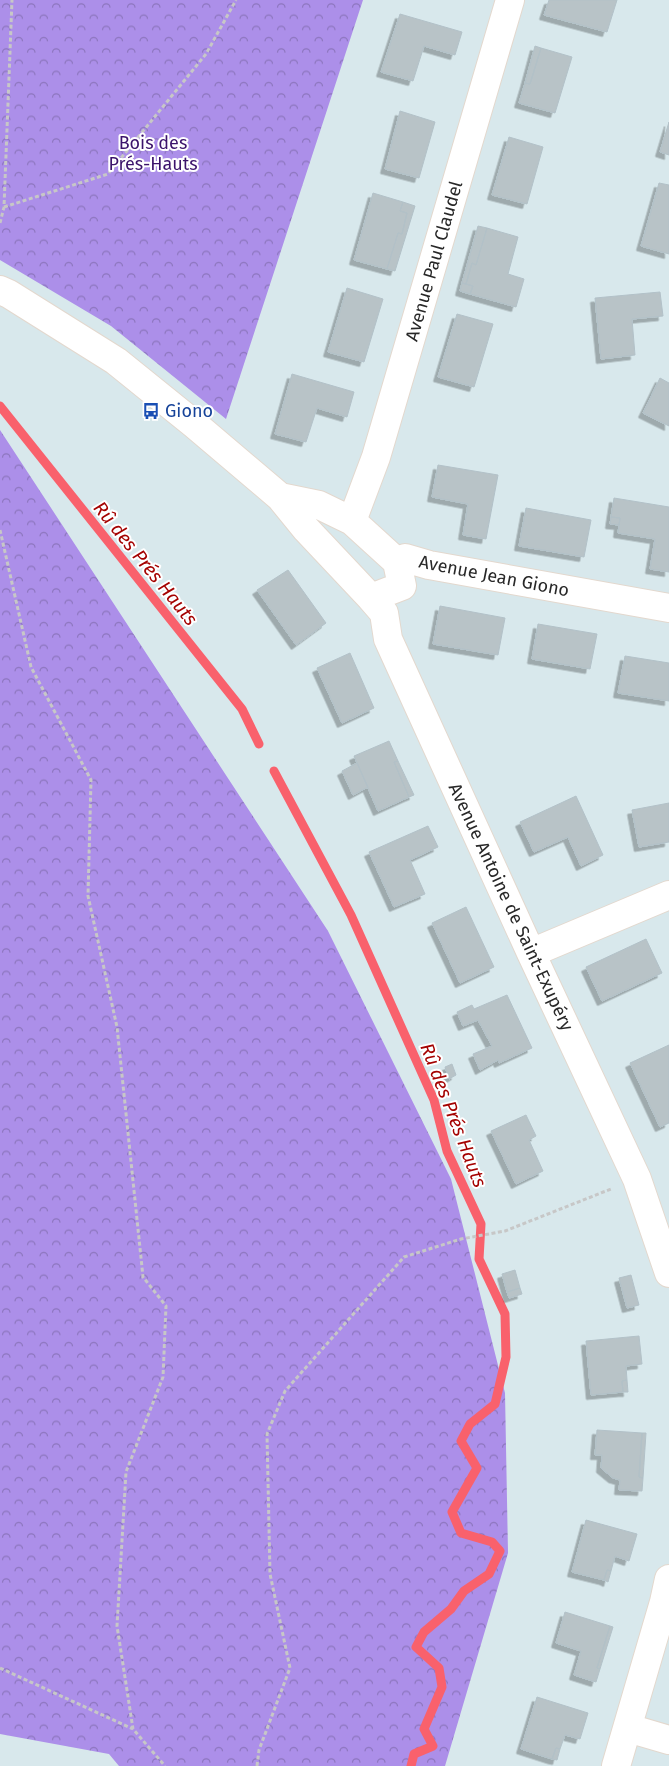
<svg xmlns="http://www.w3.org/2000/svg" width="669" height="1766" viewBox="0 0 669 1766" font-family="'Fira Sans',sans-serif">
<defs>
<pattern id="forest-crowns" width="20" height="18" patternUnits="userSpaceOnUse" patternTransform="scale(1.25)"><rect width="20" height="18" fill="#ac8fe9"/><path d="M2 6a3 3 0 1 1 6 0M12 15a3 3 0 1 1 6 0" fill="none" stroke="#8c75bd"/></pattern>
<filter id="shadow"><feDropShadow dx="-4.5" dy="4.5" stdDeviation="0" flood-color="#0004"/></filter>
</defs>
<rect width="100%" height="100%" fill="#d8e8ec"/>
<path fill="url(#forest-crowns)" d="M0 0H363L226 419 111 326 0 260Z
M0 430 328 931 451 1179 505 1393 508 1553 445 1766H119L109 1754 0 1734Z"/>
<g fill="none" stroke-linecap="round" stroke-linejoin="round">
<path stroke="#f9616c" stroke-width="9" d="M0 406 242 709 259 744
M274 771 351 915 434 1100 447 1151 481 1224 479 1259 505 1314 506 1357 495 1404 470 1424 461 1441 477 1468 452 1512 461 1533 492 1542 500 1551 489 1574 464 1591 451 1609 424 1632 416 1647 439 1668 442 1687 424 1729 433 1746 414 1754 411 1766"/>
</g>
<path fill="#b8c3c7" stroke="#b2c1c8" filter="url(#shadow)" d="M549 0H617L607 32 544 15Z
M400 14 462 32 455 55 424 46 413 81 381 72Z
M535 46 541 48 530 84 525 83Z
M541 48 572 57 555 113 519 103 525 83 530 84Z
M400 111 435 122 419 178 385 169Z
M669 122V155L660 152Z
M509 137 543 147 527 204 492 195Z
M659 183 669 185V254L641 246Z
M373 193 403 202 400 211 407 213 402 234 398 233 387 269 354 260Z
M403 202 415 206 395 271 387 269 398 233 402 234 407 213 400 211Z
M478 226 487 228 476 265 472 263 466 284 462 283Z
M487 228 518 237 508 274 524 279 516 307 470 294 473 286 466 284 472 263 476 265Z
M462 283 473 286 470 294 460 291Z
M347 288 383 299 364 362 328 352Z
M660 292 663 316 632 319 635 355 601 359 595 298Z
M457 314 493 324 474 387 438 377Z
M292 374 354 392 347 417 317 408 306 442 275 434Z
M660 378 669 383V426L643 413Z
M438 465 498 475 486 539 463 535 468 504 432 497Z
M614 498 669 507V572L650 569 655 539 618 533 620 518 611 517Z
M526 508 591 520 584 557 519 546Z
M611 517 620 518 619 525 610 524Z
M288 570 326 623 296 645 257 590Z
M440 606 505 618 498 655 433 644Z
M538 624 597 634 590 669 532 659Z
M350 653 374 708 342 723 317 668Z
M625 656 669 663V701L618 693Z
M389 741 398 761 394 762 409 797 378 811 354 756Z
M398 761 414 795 409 797 394 762Z
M357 763 368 787 353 795 342 771Z
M576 796 603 855 581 866 568 837 534 852 520 822Z
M669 803V842L639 847 632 810Z
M428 826 438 847 410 860 425 894 394 907 369 852Z
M466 907 494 967 460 983 432 923Z
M646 939 662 973 602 1001 586 967Z
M507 995 532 1048 499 1063 498 1060 480 1070 473 1054 492 1046 478 1020 463 1026 457 1012 472 1005 474 1009Z
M669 1045V1123L660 1127 630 1063Z
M452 1064 456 1075 449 1079 445 1067Z
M526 1115 536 1136 529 1140 543 1171 516 1184 491 1131Z
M515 1270 520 1288 507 1292 502 1274Z
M631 1275 639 1305 627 1308 619 1278Z
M520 1288 522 1294 509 1298 507 1292Z
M639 1336 642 1364 626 1366 627 1380 622 1381 623 1392 591 1395 586 1341Z
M627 1380 628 1392H623L622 1381Z
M597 1430 642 1433 639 1477 643 1478 642 1491 619 1490 620 1480 613 1478 601 1468 602 1455H595Z
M642 1433H646L643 1478 639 1477Z
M586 1520 637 1534 629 1561 615 1556 611 1571 607 1570 604 1580 572 1572Z
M607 1570 611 1571 608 1582 604 1580Z
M565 1612 610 1626 597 1668 600 1669 596 1682 574 1675 581 1651 556 1643Z
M610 1626 613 1627 600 1669 597 1668Z
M537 1697 588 1713 580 1739 565 1735 560 1749 556 1748 552 1759 521 1749Z
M556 1748 560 1749 557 1760 552 1759Z"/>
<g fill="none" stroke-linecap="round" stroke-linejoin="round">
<g stroke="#e3d8ce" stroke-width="30">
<path id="minor" d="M0 290 9 294 116 361 194 424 280 497 306 529 371 598
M280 497 319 505 352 521 397 562
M352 521 376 457 510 0
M397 562 402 586 371 598 384 613 388 639 531 953 637 1179 669 1273
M397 562 405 558 429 565 669 608
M531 953 669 895
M628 1728 669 1740
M616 1766 664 1602 669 1579"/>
</g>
<path stroke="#c7c7c7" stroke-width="3" stroke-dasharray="4 2.5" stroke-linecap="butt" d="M4 207 108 174 206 54 236 0
M0 223 4 207 12 0
M0 530 31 667 91 780 88 896 117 1027 143 1277 166 1306 163 1377 126 1472 117 1626 133 1729 165 1766
M0 1668 133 1729
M257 1766 259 1750 290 1668 270 1574 267 1434 285 1391 404 1257 461 1239 505 1231 611 1189"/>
<use href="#minor" stroke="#fff" stroke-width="28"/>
</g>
<defs>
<g id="bus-bare" transform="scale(1.35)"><path d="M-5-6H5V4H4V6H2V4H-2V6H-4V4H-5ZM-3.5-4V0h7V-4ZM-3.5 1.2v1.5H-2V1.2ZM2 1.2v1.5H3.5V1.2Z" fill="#1a4fb4" stroke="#fff" stroke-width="2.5" paint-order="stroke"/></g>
</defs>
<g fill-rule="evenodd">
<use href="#bus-bare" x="151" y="411"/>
</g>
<g text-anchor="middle" stroke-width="4" stroke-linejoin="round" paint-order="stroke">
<g font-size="18" fill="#3b136b" stroke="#fff">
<text x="153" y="149">Bois des<tspan x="153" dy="21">Prés-Hauts</tspan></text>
</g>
<g font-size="18" fill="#282828" stroke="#fff">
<text transform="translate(434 261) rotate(-74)" y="6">Avenue Paul Claudel</text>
<text transform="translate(494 576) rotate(11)" y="6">Avenue Jean Giono</text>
<text transform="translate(511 907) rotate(65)" y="6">Avenue Antoine de Saint-Exupéry</text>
</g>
<g font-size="18" fill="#164399" stroke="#fff" text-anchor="start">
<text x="165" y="417">Giono</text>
</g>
<g font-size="19" font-style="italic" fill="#a40201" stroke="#fff">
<text transform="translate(146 563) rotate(51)" y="7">Rû des Prés Hauts</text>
<text transform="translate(454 1115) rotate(69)" y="7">Rû des Prés Hauts</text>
</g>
</g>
</svg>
